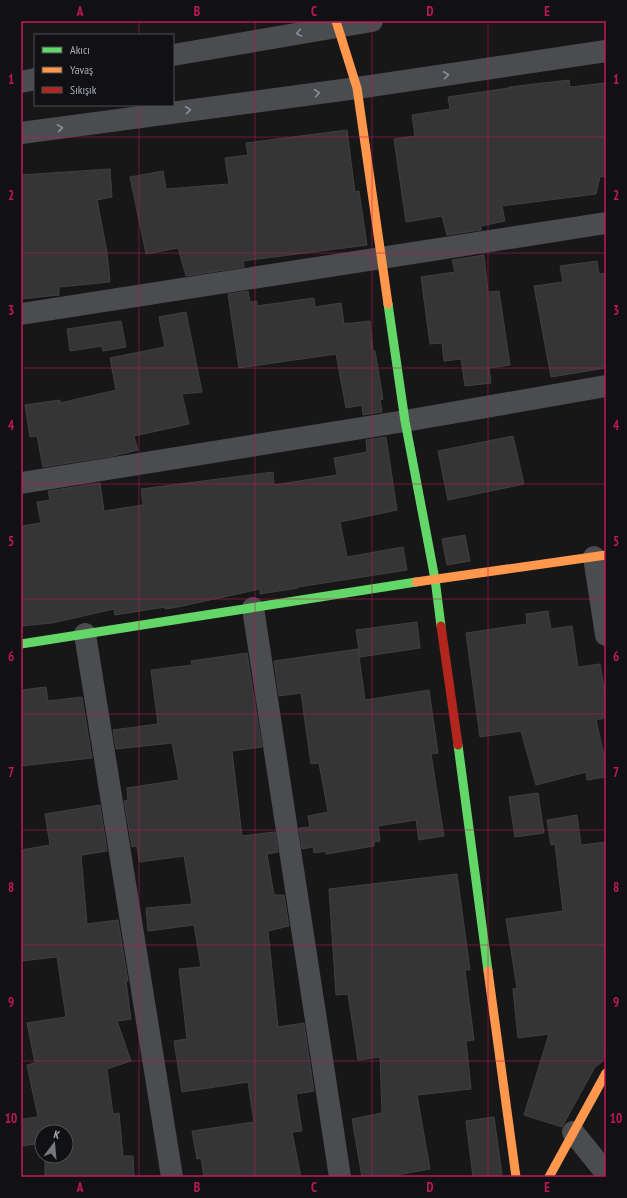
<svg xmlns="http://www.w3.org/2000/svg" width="627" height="1198" viewBox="0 0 627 1198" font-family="'PT Sans Narrow',sans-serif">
<rect width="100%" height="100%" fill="#171717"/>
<path fill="#353536" stroke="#3f4043" d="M569 80 570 87 606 83V176L600 177 596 194 502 206 505 221 481 226V230L447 235 442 216 406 222 394 139 415 136 412 115 450 109 448 97 509 88V87Z
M347 130 355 192 359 191 367 245 243 261 244 267 186 276 178 248 146 254 130 177 163 171 166 189 229 184 225 158 248 155 246 143Z
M110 169 112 197 97 200 107 252 110 282 59 287V295L21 299V175Z
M484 255 488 292 499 291 510 365 489 368 491 383 465 386 461 359 444 361 442 343 430 344 421 277 455 272 452 260Z
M597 261 599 274 606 273V368L551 377 534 286 563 282 560 266Z
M248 291 250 302 257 301V306L314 298 315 307 341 303 344 324 370 321 373 351H375L383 399 380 400 382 412 363 415 362 405 346 408 336 354 239 368 228 294Z
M186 312 202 392 182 394 189 424 134 436 138 450 113 456 43 467 37 436 30 437 25 405 60 400V403L116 390 110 358 165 347 159 317Z
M121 321 126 347 103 351 102 346 70 351 67 329Z
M513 436 524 484 448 500 438 451Z
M386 437 397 510 340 522 347 557 403 547 407 570 298 587V588L260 594V589L178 607 165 609V607L115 615 114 609 52 623 21 626V526L41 523 37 502 50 500 48 491 100 483 104 511 143 505 141 489 273 472 274 485 337 475 334 458 367 452 366 440Z
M465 535 470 561 447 565 442 539Z
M548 611 551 629 572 626 578 667 600 664 606 700V718L596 720 606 764V777L587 780 586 772 536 785 521 731 480 737 466 633 527 624 526 614Z
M417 622 420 648 360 657 356 630Z
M358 649 365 700 429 690 438 753 431 754 444 836 419 840 416 820 378 826 380 841 374 842V846L326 854V851L314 853 313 847 302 849 299 828 310 827 308 816 328 812 319 763 311 764 301 693 279 696 274 661Z
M247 653 262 747 232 751 242 836 275 832 278 852 267 854 274 895H284L289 926 268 931 278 1027 304 1023 314 1091 296 1094 302 1131 292 1132 301 1177H204L201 1158 197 1159 192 1131 254 1122 248 1082 182 1092 174 1041 187 1039 179 969 201 967 194 925 148 931 146 908 192 904 184 856 139 862 137 846 132 847 124 801 128 800 127 788 179 780 172 743 116 749 113 730 158 724 151 670 192 665 191 661Z
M46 687 48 701 82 697 92 758 21 766V690Z
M538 793 544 833 515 837 509 797Z
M100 805 107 851 81 855 87 924 118 920 128 981H126L131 1019 117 1021 131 1061 107 1069 113 1114 119 1113 123 1156H133L134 1177H45V1156H66V1132H42V1143L21 1146V1119L38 1117 27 1065 35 1063 27 1023 66 1017 57 957 21 961V850L50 845 45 814Z
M577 815 581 845 606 842V1051L602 1062 595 1067 562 1127 524 1115 549 1034 518 1038 513 989 517 988 506 919 563 911 555 844 551 845 547 820Z
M457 874 470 970H465L474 1040 466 1041 471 1089 417 1095 430 1169 385 1177H362L352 1119 382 1113 380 1057 358 1060 348 994 336 995 329 889Z
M494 1117 502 1175 473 1177 466 1121Z"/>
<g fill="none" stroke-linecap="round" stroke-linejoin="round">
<path stroke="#4b4c50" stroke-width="22" d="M173 55 372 21
M21 82 35 79
M21 133 357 88 606 51
M21 314 606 223
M21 483 405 421 606 386
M594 557 606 635
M253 608 340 1177
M85 634 172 1177
M573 1132 606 1173"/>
<path stroke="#63d668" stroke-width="9" d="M388 304 405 421 435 579 441 626
M21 644 416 582
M458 745 488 971"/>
<path stroke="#ff974d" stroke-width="9" d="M336 21 357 88 388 304
M416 582 606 555
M488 971 516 1177
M549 1177 606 1073"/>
<path stroke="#b3261e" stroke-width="9" d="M441 626 458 745"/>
</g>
<defs><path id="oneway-chevron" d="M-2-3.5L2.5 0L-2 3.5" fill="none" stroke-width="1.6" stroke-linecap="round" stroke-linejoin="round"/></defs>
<g stroke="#8c9099">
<use href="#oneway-chevron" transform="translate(299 33) rotate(170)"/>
<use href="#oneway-chevron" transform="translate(446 75) rotate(-8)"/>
<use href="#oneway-chevron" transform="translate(317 93) rotate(-8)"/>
<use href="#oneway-chevron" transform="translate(188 110) rotate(-8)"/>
<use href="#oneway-chevron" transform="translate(60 128) rotate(-8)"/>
</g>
<path fill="none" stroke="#c2185b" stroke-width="1" stroke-opacity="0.55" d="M139 21V35M255 21V1177M372 21V1177M488 21V1177M139 105V1177M21 137H606M21 253H606M21 368H606M21 484H606M21 599H606M21 714H606M21 830H606M21 945H606M21 1061H606"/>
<rect width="627" height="1198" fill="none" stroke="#111113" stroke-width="44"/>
<rect x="34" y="34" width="140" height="72" fill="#111113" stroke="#4d4f55"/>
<rect x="42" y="47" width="20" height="6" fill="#63d668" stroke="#4d4f55"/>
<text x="70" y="54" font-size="12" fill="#a8adb8">Akıcı</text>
<rect x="42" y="67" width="20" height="6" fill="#ff974d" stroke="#4d4f55"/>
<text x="70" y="74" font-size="12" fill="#a8adb8">Yavaş</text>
<rect x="42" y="87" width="20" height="6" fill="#b3261e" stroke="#4d4f55"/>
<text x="70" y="94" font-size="12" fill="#a8adb8">Sıkışık</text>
<g transform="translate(54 1144) rotate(16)"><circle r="19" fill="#111113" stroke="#4d4f55"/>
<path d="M0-3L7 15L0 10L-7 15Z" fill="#757880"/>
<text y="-6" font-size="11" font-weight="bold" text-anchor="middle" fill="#a8adb8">K</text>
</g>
<rect x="22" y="22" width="583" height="1154" fill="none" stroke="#c2185b" stroke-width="1.5"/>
<g font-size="13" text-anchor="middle" font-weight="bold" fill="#c2185b">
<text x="80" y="16">A</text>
<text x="197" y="16">B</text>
<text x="314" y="16">C</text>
<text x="430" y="16">D</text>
<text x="547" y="16">E</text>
<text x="11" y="84">1</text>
<text x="616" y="84">1</text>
<text x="11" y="200">2</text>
<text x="616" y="200">2</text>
<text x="11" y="315">3</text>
<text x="616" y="315">3</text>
<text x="11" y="430">4</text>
<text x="616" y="430">4</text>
<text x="11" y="546">5</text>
<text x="616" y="546">5</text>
<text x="11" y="661">6</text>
<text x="616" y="661">6</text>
<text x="11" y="777">7</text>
<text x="616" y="777">7</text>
<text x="11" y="892">8</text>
<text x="616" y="892">8</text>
<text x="11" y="1007">9</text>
<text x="616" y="1007">9</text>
<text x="11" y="1123">10</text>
<text x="616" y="1123">10</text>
<text x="80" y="1192">A</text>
<text x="197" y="1192">B</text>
<text x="314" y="1192">C</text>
<text x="430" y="1192">D</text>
<text x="547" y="1192">E</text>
</g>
</svg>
